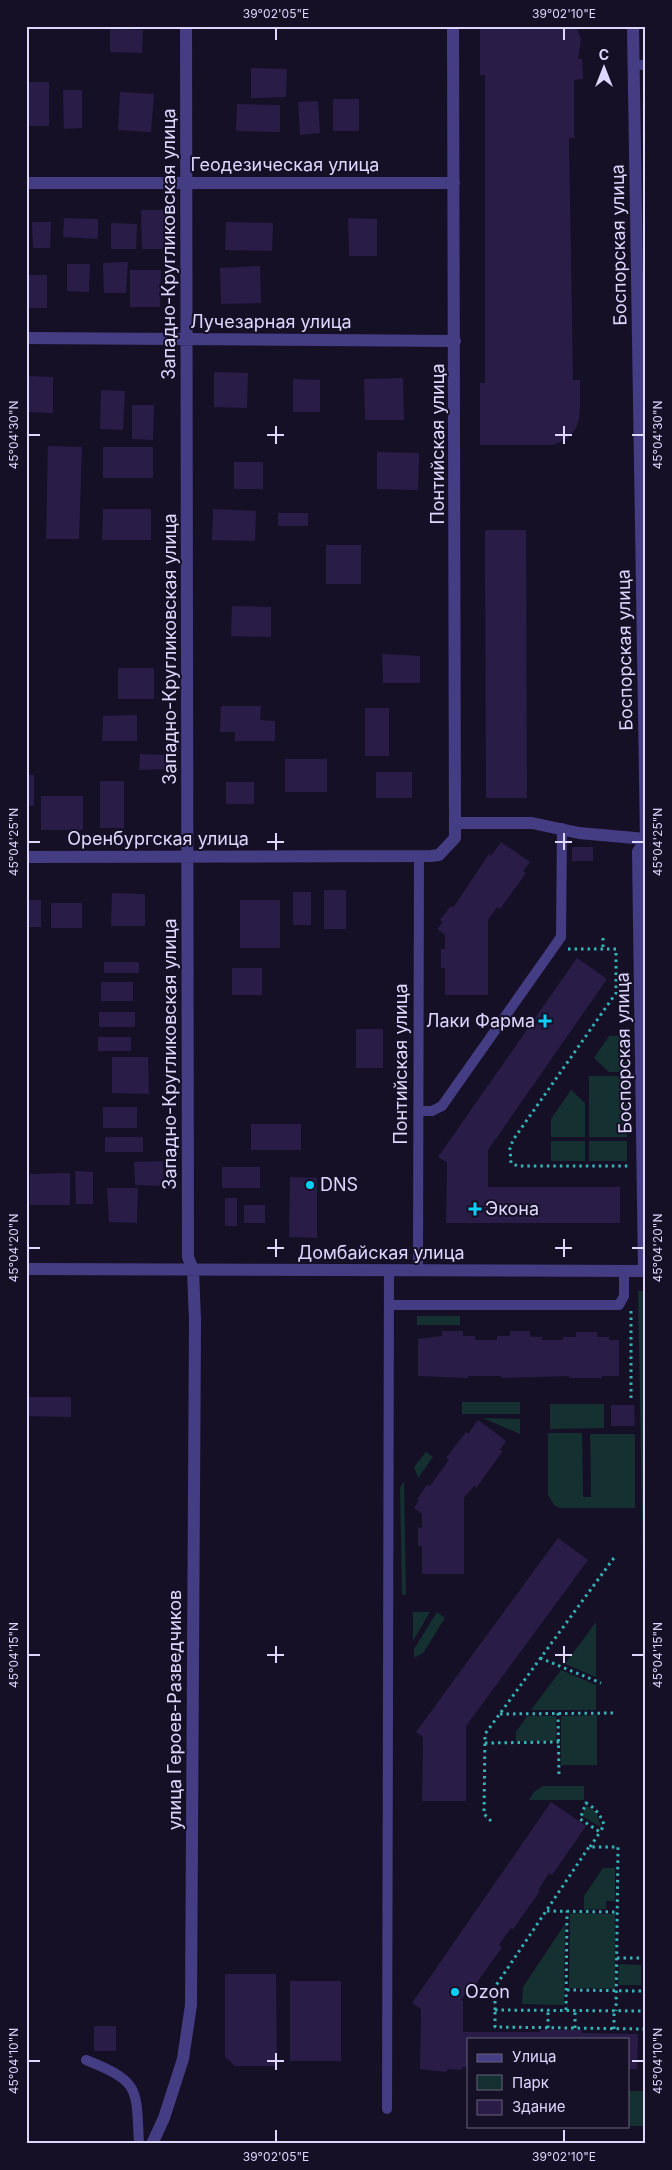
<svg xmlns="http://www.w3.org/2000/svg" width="672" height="2170" viewBox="0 0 672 2170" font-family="Inter,sans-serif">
<rect width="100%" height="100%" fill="#161027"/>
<path fill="#143031" d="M609 1036H628L627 1072H609L594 1058Z
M589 1076H627V1137H589Z
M571 1090 585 1103V1137H551V1119Z
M551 1141H585V1161H551Z
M589 1141H627V1161H589Z
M638 1291H646V1730Z
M417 1316H460V1325H417Z
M462 1402H520V1414H462Z
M550 1404H604V1428L550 1429Z
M483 1418 520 1419V1434Z
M548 1433H582L583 1497H591L590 1434H635V1508H561L555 1506 548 1495Z
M426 1452 433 1457 418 1478 414 1467Z
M404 1481 406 1595H402L400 1488Z
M413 1612H430L413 1641Z
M437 1612 445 1618 423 1653 414 1658V1649Z
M596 1622V1677L565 1664Z
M561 1670 596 1685V1710H531Z
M597 1715V1765H561V1716Z
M527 1716H556V1741H516V1732Z
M543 1786H584V1800H529L534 1792Z
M586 1806 596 1812 601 1827 582 1816Z
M603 1868H615V1901H606V1909L584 1910V1896Z
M570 1913 615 1914V1989L569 1988Z
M565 1924 564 2005 522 2004 523 1987Z
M619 1964 641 1965V1985H618Z
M628 2091H646V2126H628Z"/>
<path fill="#291d47" d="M480 26H576L581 39 578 59H582L583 79 574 80V138H569L573 380H580V407L579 419 575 430 566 439 553 445H480V383H485V75H480Z
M110 29 143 30 142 53 110 52Z
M251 68 287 69 286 97 251 98Z
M26 82H49V126H26Z
M63 90H82V128L64 129Z
M120 92 154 94 151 132 118 130Z
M333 99H359V131H333Z
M318 101 320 133 300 135 298 102Z
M237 104 280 105V132L236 131Z
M141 210H167L168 249H142Z
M64 218 98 219V239L63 237Z
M348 218 377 219V256H349Z
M32 222H51L50 248H33Z
M226 222 273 223 272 251 225 250Z
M26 223H29L28 249H26Z
M111 223 137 224 136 249H111Z
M128 262 126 293H104L103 263Z
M67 264H90L89 292 67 291Z
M260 266 261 303 221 304 220 268Z
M130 270H161L160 307H130Z
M26 275H47V308H26Z
M214 372 248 373 247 408 214 407Z
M26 376 53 377V413L26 412Z
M403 378 404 420H365L364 379Z
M293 379 320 380V412H293Z
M101 390 125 391 123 430 100 429Z
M132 405H154L153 440 132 439Z
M48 446 82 447 79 539H46Z
M103 447H153V478H103Z
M377 452 419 453 418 490 377 489Z
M234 462H263V489H234Z
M103 509H151V540H102Z
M213 509 256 511 255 541 212 540Z
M278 513H308V526H278Z
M485 530H526L527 798H486Z
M326 545H361V584H326Z
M232 606 271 607V637L231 636Z
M382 654 420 656V683H383Z
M118 668H154V699H118Z
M221 706H261L260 720 275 721V741H235V732H220Z
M365 708H389V756H365Z
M137 715V741H102L103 716Z
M140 754 169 755 168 769 139 770Z
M285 759H327V792H285Z
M376 772H412V798H376Z
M26 775H34V806H26Z
M100 781H124V828H100Z
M226 782H254V804H226Z
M41 796H83V830H41Z
M501 842 530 862 523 871 526 873 500 909 497 907 488 920V995H445V968H441V949H445V935L437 929 443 922 440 920 451 906 453 908 489 854 491 856Z
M572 847H593V861H572Z
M324 890H346V929H324Z
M293 892H311V925H293Z
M112 893 145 894V926H111Z
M26 900H41V927H26Z
M240 900H280V948H240Z
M51 903H82V928H51Z
M577 958 607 979 488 1150V1187H620V1223H446L447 1162 438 1157Z
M104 962H139V973H104Z
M232 968H262V995H232Z
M101 982H133V1001H101Z
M99 1012H135V1027H99Z
M356 1029H383V1068H356Z
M98 1037H131V1051H98Z
M112 1057H148L149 1094 112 1093Z
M103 1107H137V1128H103Z
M251 1124H301V1150H251Z
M105 1137H143V1152H105Z
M163 1161 164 1186 135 1185 134 1162Z
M222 1167H260V1188H222Z
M75 1171 93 1172V1204H76Z
M70 1173V1205H30V1174Z
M290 1177 317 1178V1238L289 1237Z
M107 1188H138L137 1223 109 1222Z
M225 1198H237V1226H225Z
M244 1205H265V1223H244Z
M442 1331H463V1336H475V1340H497V1336H510V1331H530V1337H542V1340H563V1337H576V1332H597V1337H609V1340H619V1376H602V1378H569V1376L501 1378V1376H468V1378L418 1376V1339L442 1336Z
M26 1397H71V1417L26 1416Z
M611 1405H634L635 1426H611Z
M478 1420 506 1441 500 1450 503 1451 476 1488 474 1486 464 1498V1574H422V1546H418V1527L422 1528V1514L414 1508 419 1500 417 1499 427 1485 430 1486 449 1460 446 1458 466 1432 468 1434Z
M558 1538 588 1560 466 1726V1801H422L423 1737 416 1732Z
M551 1802 586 1826 552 1875 549 1873 538 1890 540 1891 513 1929 511 1928 499 1945 502 1947 476 1984 473 1982 461 2000 463 2001V2032H540V2030H582V2033L638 2034 637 2069H628V2039H468V2067H462V2070L447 2069V2072L420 2069 421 2009 412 2003Z
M225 1974H276L277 2066H235L225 2057Z
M290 1981H341V2061H290Z
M94 2026H116V2051H94Z"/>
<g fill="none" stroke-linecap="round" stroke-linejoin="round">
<path stroke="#34b4b6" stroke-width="3" stroke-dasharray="2.5 4" stroke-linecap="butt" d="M603 938V949
M568 949H616V993L513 1140 510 1148 511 1163 518 1166H629
M631 1311V1398
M540 1658 601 1683
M558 1713 559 1778
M500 1714 617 1713
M485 1743 559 1742
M491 1821 484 1814 485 1734 616 1555
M590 1847 600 1832 580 1819 586 1803C595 1808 601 1815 604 1825L600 1832
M547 1911 618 1912
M617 1958H641
M567 1990 641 1991
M495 2010V1987L589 1847H618L616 2011
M495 2010 646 2011 645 2029 495 2027Z
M566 2010 567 1911
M548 2028V2010
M575 2028V2010
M614 2029V2011"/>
<path stroke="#453d84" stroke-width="10" d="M634 65H646
M419 1111H432L442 1106 561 937 562 828
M418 1271 419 856
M389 1305H619L624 1296V1271
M86 2060C141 2082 136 2088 139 2144
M387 2109 389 1271"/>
<path stroke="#453d84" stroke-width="12" d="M633 26 646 839 638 852 644 1271
M26 183H454
M26 338 455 341
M457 823H532L579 833 646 839
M26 857 431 856 439 855 455 838 453 26
M26 1269 646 1271
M152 2144 164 2118 183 2059 191 2005 195 1320 193 1270 188 1257 186 26"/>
</g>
<path fill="none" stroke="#dfd8fe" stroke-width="2" d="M276 28V40M564 28V40M276 426V444M564 426V444M28 435H40M267 435H284M555 435H572M632 435H644M276 833V850M564 833V850M28 842H40M267 842H284M555 842H572M632 842H644M276 1239V1257M564 1239V1257M28 1248H40M267 1248H284M555 1248H572M632 1248H644M276 1646V1663M564 1646V1663M28 1655H40M267 1655H284M555 1655H572M632 1655H644M276 2053V2070M28 2061H40M267 2061H284M632 2061H644M276 2130V2142M564 2130V2142"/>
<g fill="#0acff7" stroke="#161027" stroke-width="2">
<path d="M542.5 1013.5h5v5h5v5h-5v5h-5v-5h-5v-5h5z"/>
<circle cx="310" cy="1185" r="5"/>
<path d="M472.5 1201.5h5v5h5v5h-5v5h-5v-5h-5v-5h5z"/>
<circle cx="455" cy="1992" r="5"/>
</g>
<g text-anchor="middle" stroke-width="4" stroke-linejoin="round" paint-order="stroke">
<g font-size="18" fill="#dfd8fe" stroke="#161027">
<text x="285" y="171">Геодезическая улица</text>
<text transform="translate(169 244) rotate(-90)" y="6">Западно-Кругликовская улица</text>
<text transform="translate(619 245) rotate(-91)" y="6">Боспорская улица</text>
<text x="271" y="328">Лучезарная улица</text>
<text transform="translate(438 444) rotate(-90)" y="6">Понтийская улица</text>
<text transform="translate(170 649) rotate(-90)" y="6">Западно-Кругликовская улица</text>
<text transform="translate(625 650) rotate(-91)" y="6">Боспорская улица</text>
<text x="158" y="845">Оренбургская улица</text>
<text transform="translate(624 1053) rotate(-91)" y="6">Боспорская улица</text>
<text transform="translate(170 1054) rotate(-90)" y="6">Западно-Кругликовская улица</text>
<text transform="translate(401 1064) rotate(-90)" y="6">Понтийская улица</text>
<text x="381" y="1259">Домбайская улица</text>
<text transform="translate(175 1710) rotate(-90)" y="6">улица Героев-Разведчиков</text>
</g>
<g font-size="18" fill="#dfd8fe" stroke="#161027" text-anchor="start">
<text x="535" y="1027" text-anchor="end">Лаки Фарма</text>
<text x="320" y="1191">DNS</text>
<text x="485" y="1215">Экона</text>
<text x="465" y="1998">Ozon</text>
</g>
</g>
<rect width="672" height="2170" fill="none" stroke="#161027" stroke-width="55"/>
<rect x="467" y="2038" width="162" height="90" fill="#161027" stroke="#66607d"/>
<rect x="477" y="2054" width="25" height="8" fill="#453d84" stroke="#66607d"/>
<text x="512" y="2062" font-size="15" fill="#dfd8fe">Улица</text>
<rect x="477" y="2075" width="25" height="15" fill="#143031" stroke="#66607d"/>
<text x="512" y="2088" font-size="15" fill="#dfd8fe">Парк</text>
<rect x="477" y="2100" width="25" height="15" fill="#291d47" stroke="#66607d"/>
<text x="512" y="2112" font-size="15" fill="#dfd8fe">Здание</text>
<g transform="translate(604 68)" stroke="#161027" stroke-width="4" paint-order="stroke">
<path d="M0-4L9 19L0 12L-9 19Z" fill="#dfd8fe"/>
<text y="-8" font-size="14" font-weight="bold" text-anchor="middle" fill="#dfd8fe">С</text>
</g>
<rect x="28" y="28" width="616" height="2114" fill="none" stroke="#dfd8fe" stroke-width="2"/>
<g font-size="12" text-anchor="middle" fill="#dfd8fe">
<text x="276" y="18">39°02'05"E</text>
<text x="564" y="18">39°02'10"E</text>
<text transform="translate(14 435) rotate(-90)" y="4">45°04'30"N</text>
<text transform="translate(658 435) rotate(-90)" y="4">45°04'30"N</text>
<text transform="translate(14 842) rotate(-90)" y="4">45°04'25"N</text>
<text transform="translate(658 842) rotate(-90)" y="4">45°04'25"N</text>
<text transform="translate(14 1248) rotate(-90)" y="4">45°04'20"N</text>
<text transform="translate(658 1248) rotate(-90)" y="4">45°04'20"N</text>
<text transform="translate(14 1655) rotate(-90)" y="4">45°04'15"N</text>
<text transform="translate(658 1655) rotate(-90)" y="4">45°04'15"N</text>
<text transform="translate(14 2061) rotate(-90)" y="4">45°04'10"N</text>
<text transform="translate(658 2061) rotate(-90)" y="4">45°04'10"N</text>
<text x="276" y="2161">39°02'05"E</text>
<text x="564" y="2161">39°02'10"E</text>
</g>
</svg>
